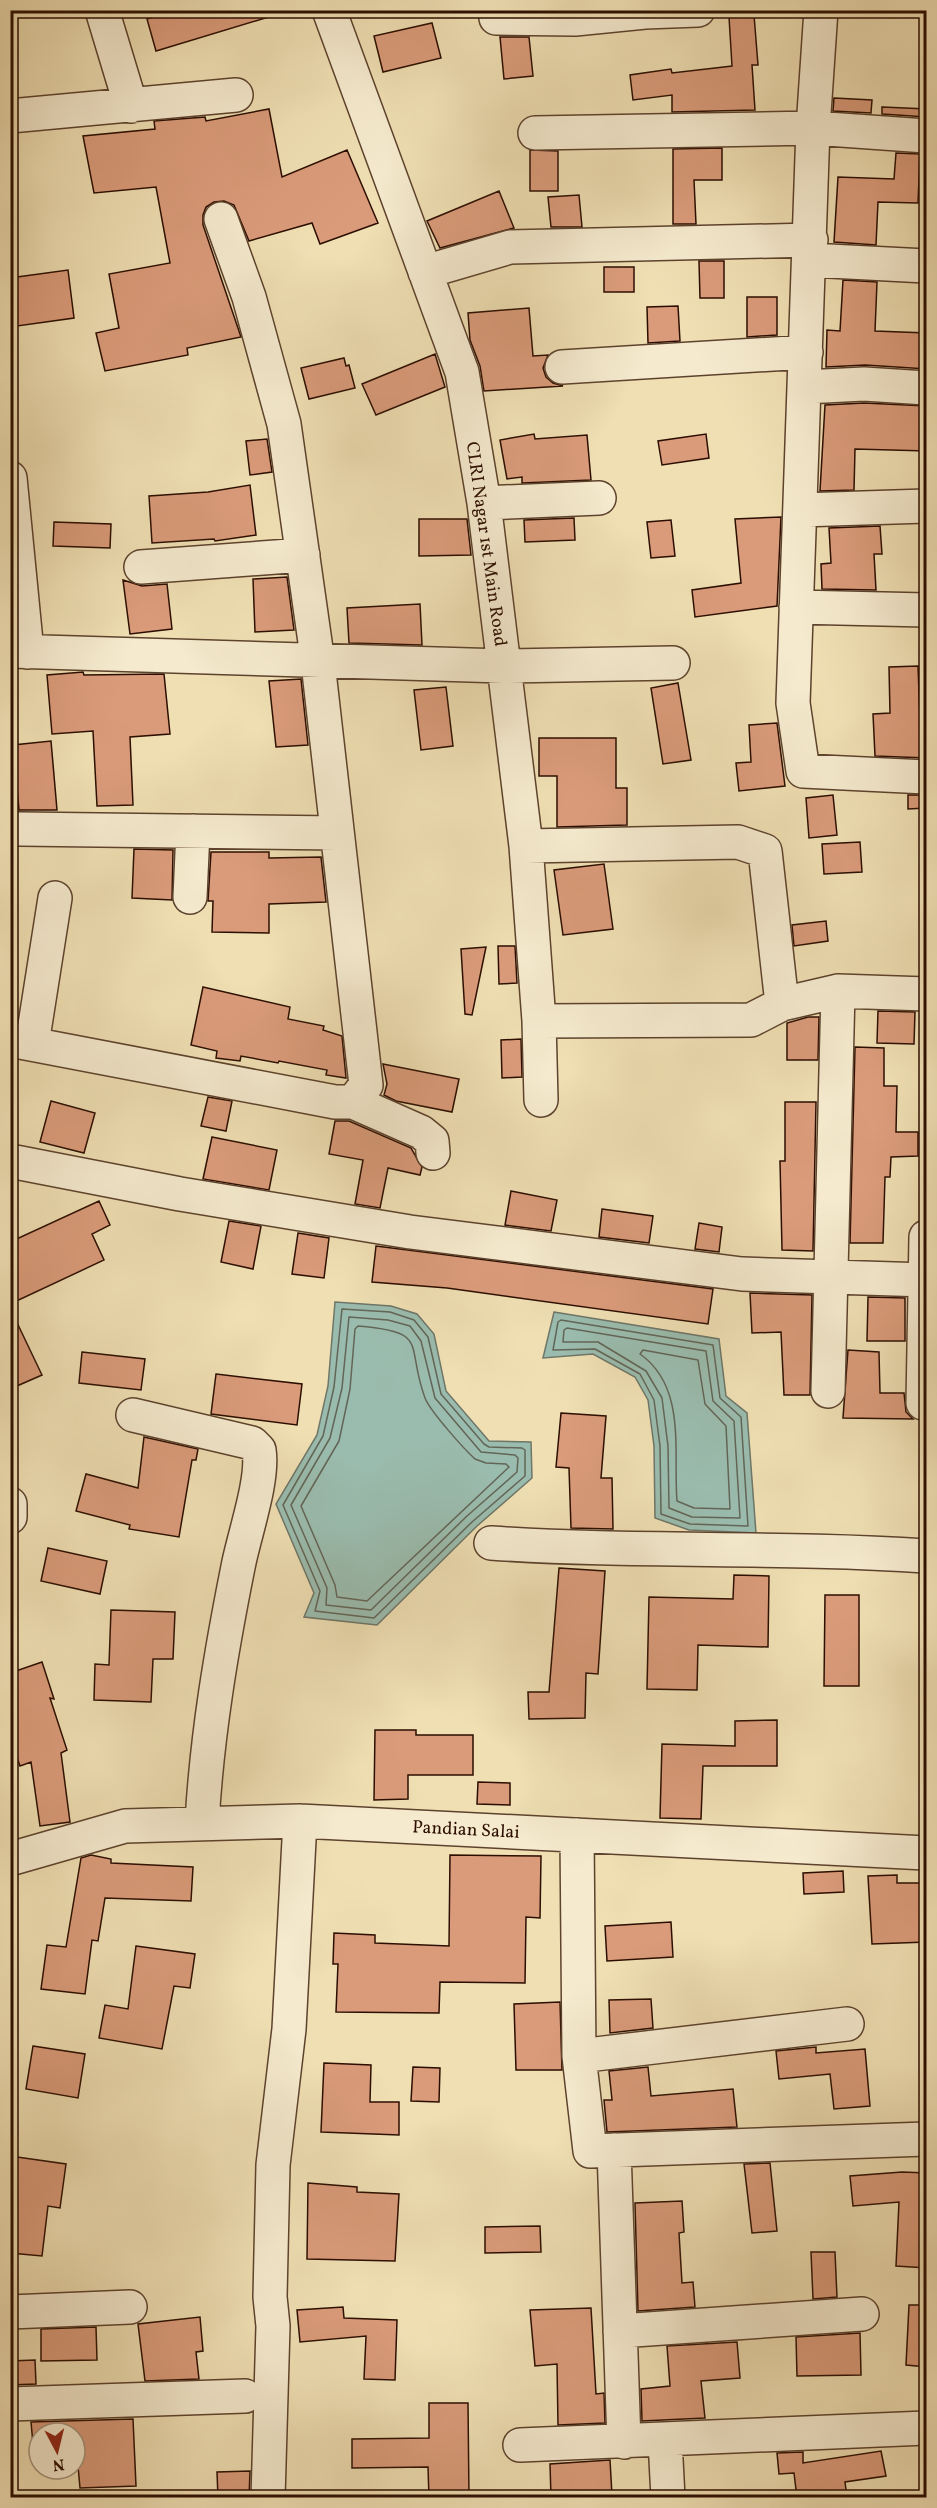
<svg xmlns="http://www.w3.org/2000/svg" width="937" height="2508" viewBox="0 0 937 2508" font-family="Vollkorn,serif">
<rect width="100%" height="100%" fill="#efdfb3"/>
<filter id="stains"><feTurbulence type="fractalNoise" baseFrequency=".00333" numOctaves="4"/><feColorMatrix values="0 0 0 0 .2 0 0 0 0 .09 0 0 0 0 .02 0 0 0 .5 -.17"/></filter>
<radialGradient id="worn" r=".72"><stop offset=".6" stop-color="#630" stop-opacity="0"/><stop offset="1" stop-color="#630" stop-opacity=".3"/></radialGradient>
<path fill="#9abcae" stroke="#6e7668" stroke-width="1.5" d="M335 1302 391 1306 417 1314 434 1334 446 1391 489 1441 531 1442 532 1478 477 1526 377 1625 304 1617 314 1593 276 1504 317 1435 328 1386Z
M554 1312 719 1339 726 1396 747 1413 756 1533 689 1530 655 1518 654 1446 648 1400 635 1377 593 1354 543 1358Z"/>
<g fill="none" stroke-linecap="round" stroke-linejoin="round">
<path stroke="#636557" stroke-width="1.5" d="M342 1309 390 1312 414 1320 428 1337 441 1394 484 1444 489 1447 522 1448 525 1450V1476L472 1522 374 1618 315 1611 320 1591 283 1505 323 1436 334 1387Z
M349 1317 388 1320 410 1326 421 1341 435 1398 481 1452 515 1455 518 1458 517 1472 467 1516 371 1610 326 1605 327 1588 291 1505 330 1438 342 1388Z
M561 1320 713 1345 720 1398 741 1417 748 1526 690 1524 661 1514 660 1446 654 1400 640 1374 595 1349 553 1350 558 1322Z
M358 1326C431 1332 405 1344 425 1398 430 1411 464 1449 475 1459L486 1463 506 1464 509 1467 367 1601 337 1597 335 1585 301 1506 339 1441 350 1389 355 1329Z
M567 1328 706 1351 713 1401 734 1421 740 1518 692 1517 669 1508 668 1446 662 1398 646 1371 598 1342H563L564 1330Z
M643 1350 698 1360 705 1404 726 1426 730 1509 694 1508 677 1501C673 1452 687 1387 640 1354Z"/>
</g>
<path fill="#da9b7a" stroke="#2c0e00" stroke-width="1.5" d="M174 10H271L272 16 156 51 147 19Z
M754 15 758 65H752L755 110 672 112V95L633 100 630 75 671 69 672 73 732 66 729 17Z
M432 23 441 58 383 72 374 36Z
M500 37H529L533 76 504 79Z
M834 98 872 100 871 113 833 111Z
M882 107 927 109V117L882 114Z
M269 109 282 177 347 150 378 223 320 244 312 223 249 241 234 205 224 201 214 202 206 207 203 215V225L241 337 187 348 188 355 105 371 96 333 119 328 109 274 170 263 156 187 94 193 83 136 155 129 154 121 205 117 206 121Z
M722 148V180H694L696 224H673V149Z
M530 150 558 151V191H530Z
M896 153 920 154 918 203 878 202 876 245 834 242 838 177 894 179Z
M499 191 514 228 440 248 427 221Z
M579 195 582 227H551L548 197Z
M699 261H724V298H700Z
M604 267H634V292H604Z
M68 270 74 318 10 327V278Z
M843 280 877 282 875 331 927 333V369L865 365 826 367 827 330 840 331Z
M747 297H777V335L747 337Z
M678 306 680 341 648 343 647 307Z
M529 308 533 356 548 355 543 368 546 377 553 383 563 386 484 391 480 366 470 340 468 313Z
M435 354 445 387 376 415 362 384Z
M344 358 346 366 349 365 355 388 309 399 301 368Z
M864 403 927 406V451L855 449 854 490 820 491 825 405Z
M534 434 535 439 587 435 591 480 522 483V477L507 479 500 440Z
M706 434 709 458 662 465 658 441Z
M267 439 272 472 250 475 246 441Z
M250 485 256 535 215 541 214 539 152 543 149 496 208 492Z
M781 517 777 606 695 617 692 590 741 583 735 519Z
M574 518 575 540 525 542 524 520Z
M419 519H467L471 555 419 556Z
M671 520 675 556 651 558 647 522Z
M54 522 111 524 110 548 53 546Z
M880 526 882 554H874L876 590 822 589 821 564 831 563 829 528Z
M287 577 294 630 255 632 253 579Z
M123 580 142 586 167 584 172 629 130 634Z
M420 604 422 645 349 643 347 608Z
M918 666 920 719H927V758L875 756 873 714 890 713 889 667Z
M83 672 84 675 164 674 170 734 130 737 133 805 97 806 93 731 52 734 47 675Z
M301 679 308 745 276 747 269 681Z
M678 683 691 760 663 764 651 688Z
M446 687 453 746 421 750 414 690Z
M777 723 785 786 739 791 736 763 751 762 749 725Z
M539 738H616V788H627V825L557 827V776H539Z
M51 741 57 810H19L13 745Z
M833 795 837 835 809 838 806 798Z
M908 795H927V808L908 809Z
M860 842 862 872 824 874 822 844Z
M134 849 173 850 172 900 132 898Z
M211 852H269V858L321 857 326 902 269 904V933L212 932 213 901H208Z
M604 864 613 929 563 935 554 870Z
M826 921 828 941 794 946 792 925Z
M498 946H515L517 983 499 984Z
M486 947 472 1015 465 1014 461 949Z
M203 987 290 1007 288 1019 324 1026 323 1030 342 1036 346 1078 326 1075 327 1070 279 1061 278 1063 241 1056 240 1061 216 1058 217 1051 191 1045Z
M878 1011 915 1012 914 1044 877 1043Z
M808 1017H819L818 1060H787V1023Z
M521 1039 522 1077 502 1078 501 1040Z
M855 1047 884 1048V1086H897L896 1132H918V1156L891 1157 890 1177H885L883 1243H850Z
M383 1064 459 1079 452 1112 396 1101 384 1095 387 1084Z
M208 1097 232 1101 226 1131 201 1126Z
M51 1101 95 1113 84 1153 40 1142Z
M785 1102H816L813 1251 782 1250 780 1161H785Z
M335 1121H349L411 1148 422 1167 420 1175 388 1168 380 1208 355 1204 363 1160 329 1154Z
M212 1137 277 1150 269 1190 203 1179Z
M511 1191 557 1200 551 1231 505 1225Z
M99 1201 110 1225 92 1234 104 1260 10 1304V1242Z
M602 1209 653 1216 649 1243 599 1237Z
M229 1221 261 1226 253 1269 221 1262Z
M699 1223 722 1227 719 1252 695 1249Z
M298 1233 329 1238 324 1278 292 1274Z
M376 1246 713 1289 708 1324 447 1288 372 1282Z
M750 1293 812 1295 810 1395H784L781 1332 752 1333Z
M868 1297 905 1298V1341H867Z
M10 1308 42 1375 10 1389Z
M848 1350 879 1352 880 1393H904L906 1412 913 1419 843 1418Z
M82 1352 145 1359 141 1390 79 1383Z
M216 1374 302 1384 297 1425 211 1414Z
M561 1413 606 1416 601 1478H612L613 1529 571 1528 569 1468 556 1467Z
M144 1437 198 1449 196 1460H192L179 1537 129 1529 130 1525 76 1511 86 1474 138 1488Z
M48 1548 107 1561 100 1594 41 1581Z
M559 1568 605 1571 598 1674 586 1673 585 1718 529 1719 528 1692H549Z
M734 1575 769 1576 768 1647 698 1645 697 1690 647 1689 649 1597 733 1599Z
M825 1595H859V1686H824Z
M111 1610 175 1612 173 1659H153L151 1702 94 1700 95 1664 109 1665Z
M42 1662 54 1699 50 1698 67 1750 61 1753 70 1822 40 1826 31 1762 20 1766 10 1738V1673Z
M777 1720V1766H703L701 1819 660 1818 662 1744 735 1746V1721Z
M375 1730H416V1735H473V1775H408V1799L374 1800Z
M478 1782 510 1783V1805L477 1804Z
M91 1855 111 1859V1863L193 1867 191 1901 105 1898 98 1941 92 1940 85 1994 41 1989 47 1945 66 1947 81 1858Z
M450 1855 541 1856 540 1918 526 1917 525 1983 440 1982 439 2013 336 2012 338 1964H333L334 1933 375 1935V1943L449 1946Z
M843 1871 844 1892 804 1894 803 1873Z
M897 1875V1883H927V1942L872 1944 868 1876Z
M671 1922 673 1957 607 1961 605 1926Z
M136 1946 195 1954 190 1988 174 1986 162 2049 99 2038 105 2005 128 2009Z
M651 1999 653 2028 610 2033 609 2000Z
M560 2002 562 2070H516L514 2004Z
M33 2046 85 2054 78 2098 26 2089Z
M816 2047V2053L865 2049 870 2106 834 2109 830 2074 779 2079 776 2051Z
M324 2063 371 2065 370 2102H399V2135L321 2132Z
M413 2067 440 2068 439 2102 411 2101Z
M648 2067 651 2096 733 2089 737 2127 607 2132 604 2100H612L609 2071Z
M10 2156 66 2164 60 2208 48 2206 42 2256 10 2253Z
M770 2163 777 2231 752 2233 744 2164Z
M902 2172 927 2173V2268L896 2266 899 2202 853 2206 850 2176Z
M308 2183 357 2187V2192L399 2194 395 2261 307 2259Z
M682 2201 684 2232 679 2233 682 2283 693 2282 695 2307 638 2311 635 2203Z
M540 2226 541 2252 485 2253V2227Z
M811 2252H835L837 2297 813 2299Z
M909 2305H927V2367L906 2365Z
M343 2307 344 2318 397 2320 395 2380 364 2379 366 2336 300 2342 297 2310Z
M591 2308 596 2394 604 2393 605 2423 558 2425 557 2364 535 2366 530 2310Z
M200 2317 203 2351 196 2352 199 2379 145 2381 138 2324Z
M96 2327 97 2360 41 2361V2329Z
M860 2333 861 2375 797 2376 796 2337Z
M737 2342 740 2378 701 2381 705 2418 642 2421 641 2389 670 2386 667 2346Z
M35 2360 36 2384 10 2385V2361Z
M429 2403H468L469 2498H429L428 2467 352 2468V2439L429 2438Z
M133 2419 136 2486 80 2488 75 2433H39V2455H34L31 2422Z
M881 2451 886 2476 845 2482 847 2498H797L794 2473 779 2474 777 2453 803 2452V2463Z
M610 2460 612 2495 551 2497 550 2464Z
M250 2471 249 2498H218L217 2472Z"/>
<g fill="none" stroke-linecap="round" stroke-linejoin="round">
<g stroke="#5d422d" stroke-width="36">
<path id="minor" d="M102 10 131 106
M329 10 462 372 484 503 526 846 539 1021 541 1100
M821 10 813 128 793 703 803 771 926 777
M496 18 575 19 645 12 698 10
M10 116 236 95
M535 133 813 128 926 136
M810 260 926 266
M425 272 510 247 811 240
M562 367 806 352
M805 387 864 384 926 388
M10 478 27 652
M484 503 599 498
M800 510 926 506
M141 567 303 555
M796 607 926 610
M10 651 503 666 673 663
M20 829 337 833
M526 846 738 842 765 851 782 1004
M190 897 193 831
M539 1021 751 1020 782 1004 838 991 926 994
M10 1040 335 1102H353L366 1085 318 663 284 424 249 297 221 219
M32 1044 55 898
M353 1102 421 1132 432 1141 433 1153
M10 1161 180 1194 410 1232 742 1274 926 1280
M828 1391 838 991
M923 1403 926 1237
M133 1415 252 1443 259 1450C264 1480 244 1535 238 1567 221 1652 207 1735 202 1822
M10 1504V1517
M491 1543C636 1553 782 1546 926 1556
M577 1835 579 2056 590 2151 926 2139
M10 1859 125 1826 300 1821 926 1853
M579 2056 847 2024
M614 2150 624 2442
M10 2312 130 2307
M620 2331 862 2314
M10 2404 245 2396
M665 2440 668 2498
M520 2445 926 2428
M268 2498 273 2326 270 2297 273 2165 289 2029 300 1821"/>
</g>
<use href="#minor" stroke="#f5eace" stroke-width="33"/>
</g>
<g text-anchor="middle" stroke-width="4.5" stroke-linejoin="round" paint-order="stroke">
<g font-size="18" fill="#2c0e00" stroke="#f5eace">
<text transform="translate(487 544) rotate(82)" y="6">CLRI Nagar 1st Main Road</text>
<text transform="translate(466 1829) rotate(3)" y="6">Pandian Salai</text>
</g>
</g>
<rect width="937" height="2508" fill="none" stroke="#efdfb3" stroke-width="36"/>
<rect x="12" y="12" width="913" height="2484" fill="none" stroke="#2c0e00" stroke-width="3"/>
<rect x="18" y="18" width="901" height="2472" fill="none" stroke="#2c0e00" stroke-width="1.5"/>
<g transform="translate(57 2451) rotate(173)"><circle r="28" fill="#f5eace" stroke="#a5927c" stroke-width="1.5"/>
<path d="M0-4.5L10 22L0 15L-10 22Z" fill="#8f2418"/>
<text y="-9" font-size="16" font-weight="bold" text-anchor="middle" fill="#2c0e00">N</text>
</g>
<rect width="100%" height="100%" filter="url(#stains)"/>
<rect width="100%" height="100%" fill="url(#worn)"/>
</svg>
